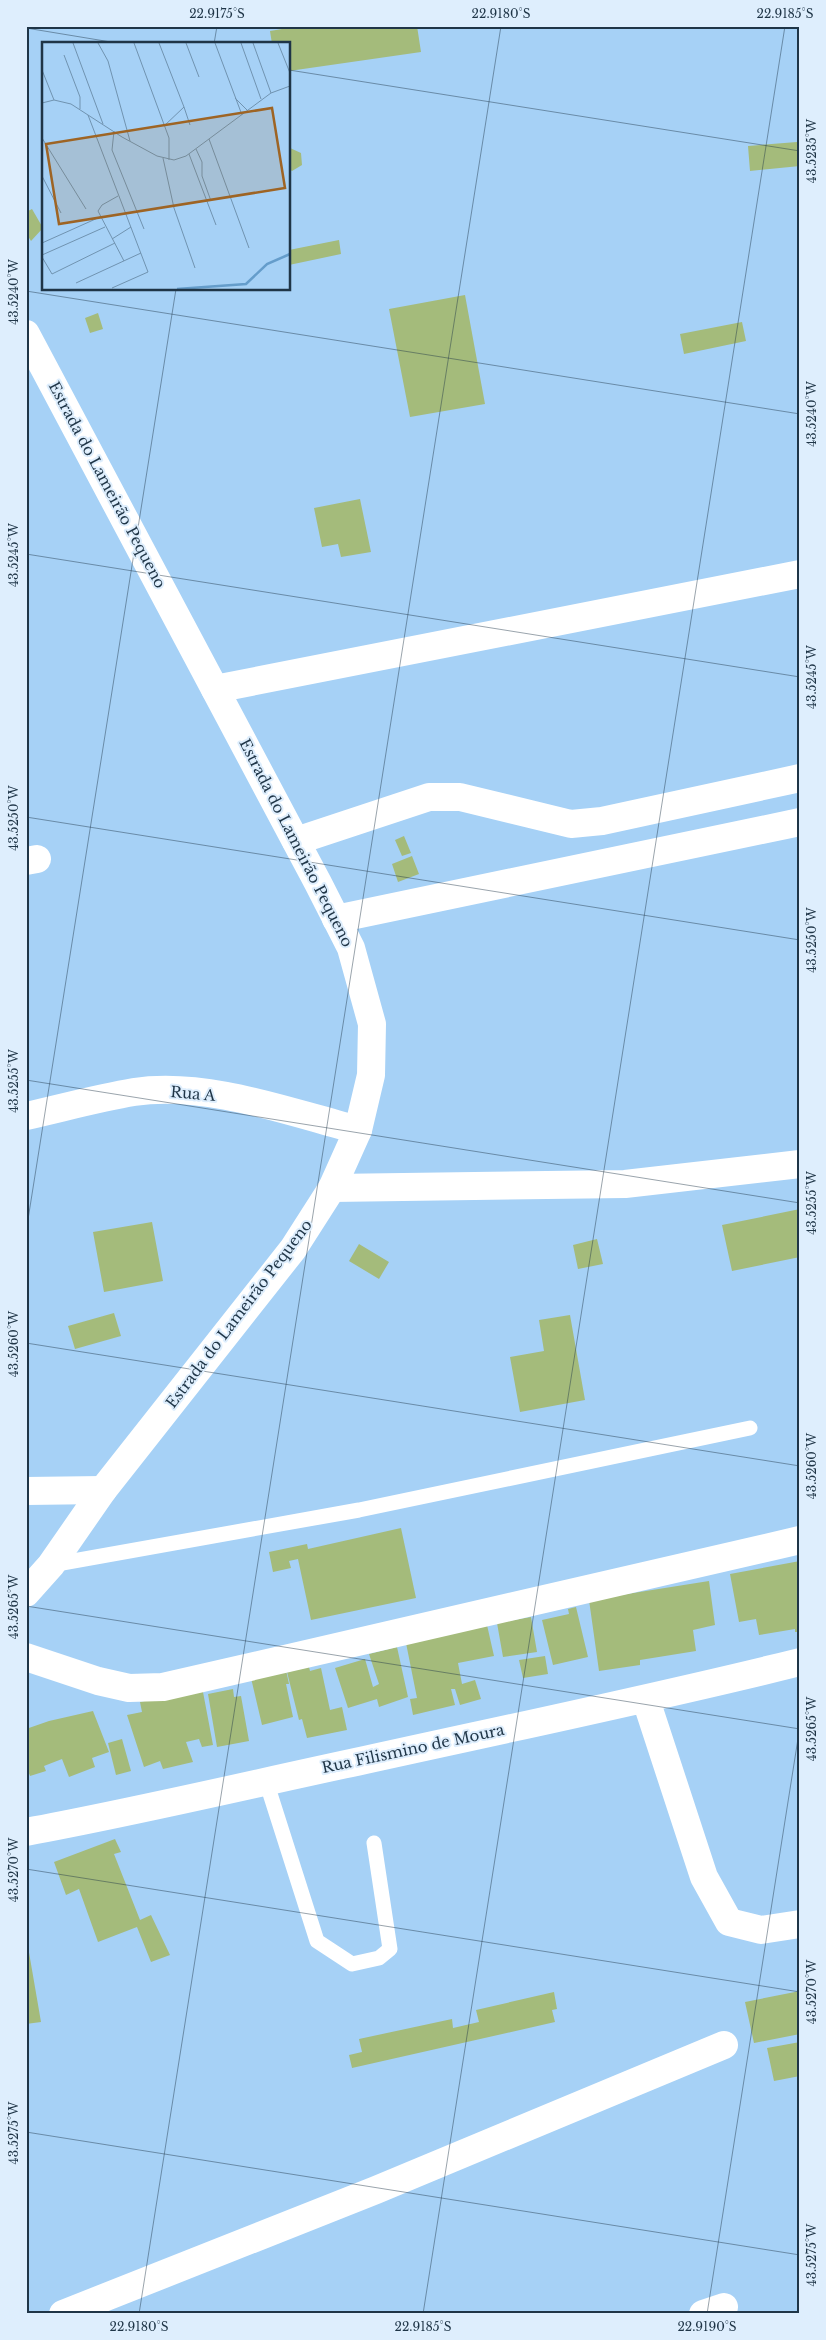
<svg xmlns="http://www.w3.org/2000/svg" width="826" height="2340" viewBox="0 0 826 2340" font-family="'Libre Baskerville',serif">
<rect width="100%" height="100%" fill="#a6d1f6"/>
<path fill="#a4bb7b" d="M300 26H417L421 52 289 71V44H272L270 31Z
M797 142 800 166 750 171 748 146Z
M290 148 301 153 302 165 292 171 289 169Z
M32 209 43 228 31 241 26 233V212Z
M339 240 341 254 289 265V250Z
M465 295 485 404 410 417 389 309Z
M98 313 103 329 90 333 85 318Z
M742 322 746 341 684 354 680 334Z
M360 499 371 552 341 557 338 544 322 547 314 508Z
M404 836 411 853 402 856 395 840Z
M412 856 419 874 398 882 392 864Z
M800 1209V1257L732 1271 722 1225Z
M152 1222 163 1281 104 1292 93 1232Z
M597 1239 603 1264 578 1269 573 1245Z
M359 1244 389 1262 379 1279 349 1261Z
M114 1313 121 1336 75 1349 68 1326Z
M570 1315 585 1400 520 1412 510 1357 544 1351 539 1320Z
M401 1528 416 1598 311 1620 298 1559 289 1561 291 1568 273 1572 269 1552 307 1544 308 1549Z
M800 1561V1632H795V1629L759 1635 756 1619 739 1622 730 1574Z
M709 1581 715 1625 693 1630 696 1651 640 1660V1665L599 1671 589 1600Z
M576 1607 588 1657 553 1665 542 1620 569 1614 568 1609Z
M531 1617 537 1652 503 1657 497 1623Z
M487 1625 494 1656 458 1663 462 1684 475 1680 481 1699 460 1705 455 1689H451L455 1705 413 1715 410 1699 417 1698 406 1643Z
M397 1647 408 1697 379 1707 377 1699 348 1708 335 1668 365 1659 373 1687 379 1684 369 1654Z
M545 1656 548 1674 523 1678 519 1660Z
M309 1667 310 1671 321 1668 330 1710 342 1707 347 1730 307 1738 302 1719 299 1720 287 1672Z
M286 1670 289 1684H286L293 1717 262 1725 251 1678Z
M233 1689 234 1697 241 1696 249 1741 217 1747 208 1694Z
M203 1692 213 1745 202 1747 199 1739 186 1742 193 1762 163 1769 160 1761 144 1767 127 1715 142 1712 140 1702 176 1694Z
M93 1711 109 1752 92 1758 95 1767 69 1777 62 1759 44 1766 46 1771 30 1776 26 1765V1729L49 1721Z
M122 1739 131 1771 116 1775 108 1743Z
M115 1839 121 1852 114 1854 140 1920 151 1915 170 1955 151 1962 137 1927 98 1942 79 1889 66 1895 54 1862Z
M26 1935 41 2022 26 2024Z
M800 1991V2034L754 2043 745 2002Z
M554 1992 557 2009 552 2010 555 2022 352 2068 349 2055 362 2052 359 2039 452 2019 453 2028 479 2022 476 2010Z
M800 2042V2076L774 2081 767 2048Z"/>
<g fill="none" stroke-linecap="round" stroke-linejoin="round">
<path stroke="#fff" stroke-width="15" d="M51 1565 359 1510 750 1428
M266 1781 317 1941 352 1964 379 1958 390 1949 374 1843"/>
<path stroke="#fff" stroke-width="28" d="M215 689 800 574
M296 841 429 797H460L571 824 602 821 800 778
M26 861 37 859
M336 919 800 822
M26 1116C62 1108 98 1098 134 1092 206 1081 289 1112 358 1130
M332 1188 625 1184 800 1164
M26 1491 103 1490
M26 1657 98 1681 129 1688 163 1687 800 1540
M646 1700 704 1877 729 1922 761 1930 800 1924
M26 1832C140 1811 252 1784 365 1760 510 1728 655 1698 800 1662
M63 2314 376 2190 724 2045
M703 2314 724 2307"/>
<path stroke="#fff" stroke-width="28" d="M26 334 318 883 351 948 372 1024 371 1075 358 1130 332 1188 293 1249 103 1490 51 1565 26 1593"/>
</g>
<path fill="none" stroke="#1f3547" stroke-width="1" stroke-opacity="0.45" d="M26 28 123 44M214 44 217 26M289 70 800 151M26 291 800 414M26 554 800 677M26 817 800 940M26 1080 800 1203M26 1232 176 289M26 1343 800 1466M26 1606 800 1729M26 1869 800 1992M26 2132 800 2255M139 2314 501 26M423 2314 785 26M707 2314 800 1726"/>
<g text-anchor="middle" stroke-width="4" stroke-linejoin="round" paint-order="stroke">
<g font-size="15" fill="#1f3547" stroke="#deeefd">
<text transform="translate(107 485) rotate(62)" y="5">Estrada do Lameirão Pequeno</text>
<text transform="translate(296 843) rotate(63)" y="5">Estrada do Lameirão Pequeno</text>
<text transform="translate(193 1094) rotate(5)" y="5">Rua A</text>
<text transform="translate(239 1314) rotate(-53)" y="5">Estrada do Lameirão Pequeno</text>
<text transform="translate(413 1749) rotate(-12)" y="5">Rua Filismino de Moura</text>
</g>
</g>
<g transform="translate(42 42)">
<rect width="248" height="248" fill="#a6d1f6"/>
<path fill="none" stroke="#659dcb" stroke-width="2.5" d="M135 247 204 242 225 222 248 212"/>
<path fill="none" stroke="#7093b0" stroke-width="1" d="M31 1 61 82M56 1 66 19 88 99M92 1 127 96V118M117 1 142 65 122 84M144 1 157 35M173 1 200 73M199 1 219 57M211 1 229 51M236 1 248 31M22 13 38 55V67M0 28 12 58M193 56 205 68M0 61 12 58 29 62 80 95 115 114 132 118 144 114 229 51 248 44M142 65 148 83M46 73 106 230 70 246M72 89 70 108 102 187M0 96 44 167M167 97 207 206M154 107 160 120V134L169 159M147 112 174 183M121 116 132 166 153 226M0 134 19 171M76 154 60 163 56 169 82 219M70 197 89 185M0 201 58 175M0 213 63 185M0 215 10 232 73 201M34 241 99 211"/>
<path fill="#9e6424" fill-opacity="0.15" stroke="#9e6424" stroke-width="2.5" d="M230 66 243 146 17 182 4 102Z"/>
<rect width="248" height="248" fill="none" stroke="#1f3547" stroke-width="2.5"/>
</g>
<rect width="826" height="2340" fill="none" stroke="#deeefd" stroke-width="55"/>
<rect x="28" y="28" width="770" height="2284" fill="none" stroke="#1f3547" stroke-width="2"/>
<g font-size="12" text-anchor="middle" fill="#1f3547">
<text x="217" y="18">22.9175°S</text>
<text x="501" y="18">22.9180°S</text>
<text x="785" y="18">22.9185°S</text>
<text transform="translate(812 151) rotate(-90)" y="4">43.5235°W</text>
<text transform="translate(14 292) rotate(-90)" y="4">43.5240°W</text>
<text transform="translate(812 414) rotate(-90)" y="4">43.5240°W</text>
<text transform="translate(14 555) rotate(-90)" y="4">43.5245°W</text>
<text transform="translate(812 677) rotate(-90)" y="4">43.5245°W</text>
<text transform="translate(14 818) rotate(-90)" y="4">43.5250°W</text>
<text transform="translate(812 940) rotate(-90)" y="4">43.5250°W</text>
<text transform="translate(14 1081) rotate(-90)" y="4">43.5255°W</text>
<text transform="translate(812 1203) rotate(-90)" y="4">43.5255°W</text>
<text transform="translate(14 1344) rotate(-90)" y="4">43.5260°W</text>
<text transform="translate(812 1466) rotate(-90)" y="4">43.5260°W</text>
<text transform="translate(14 1607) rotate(-90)" y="4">43.5265°W</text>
<text transform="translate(812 1729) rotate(-90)" y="4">43.5265°W</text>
<text transform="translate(14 1870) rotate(-90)" y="4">43.5270°W</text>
<text transform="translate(812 1992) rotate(-90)" y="4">43.5270°W</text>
<text transform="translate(14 2133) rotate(-90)" y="4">43.5275°W</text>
<text transform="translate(812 2255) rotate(-90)" y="4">43.5275°W</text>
<text x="139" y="2331">22.9180°S</text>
<text x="423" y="2331">22.9185°S</text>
<text x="707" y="2331">22.9190°S</text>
</g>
</svg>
